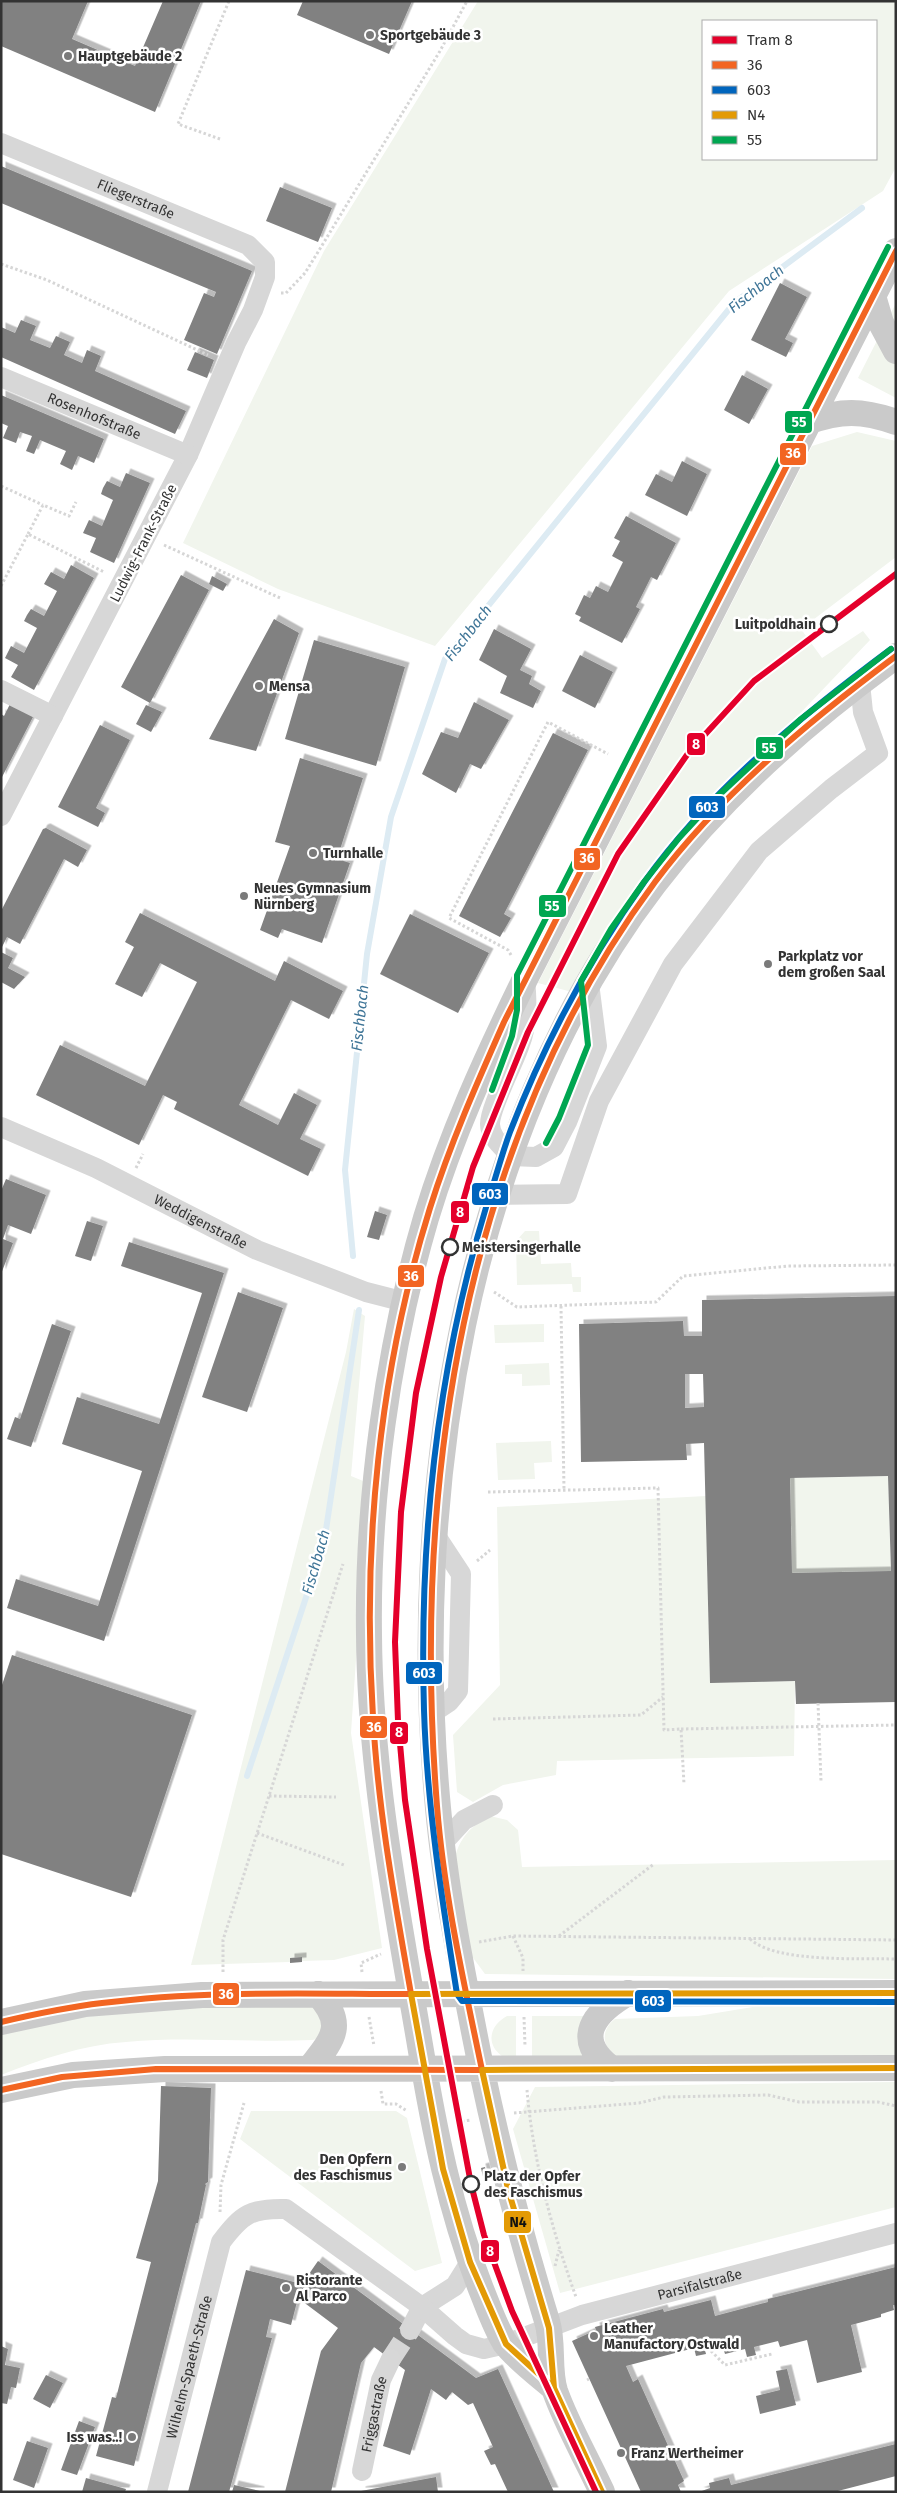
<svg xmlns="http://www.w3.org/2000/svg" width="897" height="2493" viewBox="0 0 897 2493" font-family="'Fira Sans',sans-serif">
<defs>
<filter id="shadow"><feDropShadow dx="4.5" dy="-4.5" stdDeviation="0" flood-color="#0004"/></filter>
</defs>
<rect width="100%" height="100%" fill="#fff"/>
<path fill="#f1f5ed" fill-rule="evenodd" d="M478 1H896V167L883 191 729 291 435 646 278 589 183 543 324 251ZM703 21H876V159H703Z
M896 303V398L858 378Z
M857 432 896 441V557L801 629 822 658 863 631 870 640 769 746 572 992 538 983 812 446Z
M525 1231H539L541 1264 571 1263 572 1277H581V1292H573L572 1284 517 1285 516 1241Z
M354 1309 365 1316 351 1476 368 1483 351 1733 382 1948 334 1960 302 1961 301 1957 290 1958V1962L191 1965 346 1352Z
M544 1324V1342L495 1343 494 1325Z
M549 1363 550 1385 522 1386V1374H505V1365Z
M551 1441 552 1462 534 1463 535 1479 498 1480 496 1443Z
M888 1476 891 1571 792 1573 790 1478Z
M706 1496 710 1682 795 1681 794 1756 557 1761 556 1775 503 1785 473 1802 457 1792 453 1735 500 1685 497 1507Z
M490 1816 507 1820 518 1830 522 1867 896 1860V1979L485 1974 471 1955 454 1861C459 1839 470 1826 490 1816Z
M312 2005 327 2018 318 2039 312 2040C250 2043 188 2036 126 2042 82 2045 42 2059 1 2075V2034L74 2018 180 2007Z
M759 2006H896V2057H617C602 2048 600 2030 615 2019L698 2016Z
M507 2016H516V2058L502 2056C485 2044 490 2025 507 2016Z
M532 2016H588V2058H532Z
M896 2082V2207L560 2293 513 2129 535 2087Z
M251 2111H396L407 2118 442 2263 415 2271 249 2146 240 2139Z"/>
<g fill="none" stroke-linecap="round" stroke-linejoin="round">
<path stroke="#ddebf3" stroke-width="6" d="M353 1256 345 1170 367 954 391 817 445 659 734 303 862 208
M247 1776 324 1543 359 1310"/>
</g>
<path fill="#818181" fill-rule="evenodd" filter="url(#shadow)" d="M1 1H88L72 39 135 66 163 1H201L155 112 1 46Z
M303 1H412L389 54 297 15Z
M1 166 252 271 217 354 184 340 204 293 214 297 216 292 1 203Z
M280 187 332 208 318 242 266 221Z
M780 283 807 297 785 339 793 343 786 357 751 340Z
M21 320 36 326 30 340 50 348 56 336 70 342 64 355 82 363 87 350 101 356 95 371 186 411 175 434 1 357V327L15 333Z
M195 352 214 360 207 378 187 370Z
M742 375 768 389 749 424 724 410Z
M1 395 104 439 94 463 78 456 72 470 60 464 66 451 40 440 34 454 26 451 32 436 20 432 16 443 3 438 8 426 1 423Z
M682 461 707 474 687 516 645 495 656 474 672 482Z
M126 473 150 483 114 563 90 552 96 538 83 533 89 520 102 526 113 500 101 494 103 488 107 481 120 487Z
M626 516 676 543 657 580 651 577 636 607 640 609 622 643 579 621 581 617 575 614 584 595 590 598 596 586 608 592 623 562 612 556 620 541 614 538Z
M71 565 94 578 34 690 11 677 18 665 5 658 11 646 24 653 37 628 24 621 27 615 31 609 44 616 57 591 44 584 48 577 51 572 64 579Z
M181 575 209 590 150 703 121 687Z
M212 576 227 584 223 591 209 584Z
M274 619 299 633 256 751 209 739Z
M494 629 531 649 520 670 532 676 529 684 541 691 533 708 500 693 507 676 479 660Z
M314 640 405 667 376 766 285 739Z
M580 655 613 672 595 708 562 691Z
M11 702 34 715 1 779V714L4 716Z
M474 702 509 720 481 769 470 764 456 793 422 774 441 732 458 738Z
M146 705 162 712 151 732 136 724Z
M100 725 130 740 96 808 105 813 98 827 58 807Z
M553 733 588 750 504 914 511 918 500 937 459 916Z
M300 758 363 778 337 859 350 863 322 943 282 929 278 938 260 930 290 846 275 842Z
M46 828 87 850 78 867 64 859 20 944 7 937 1 949V911L43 829Z
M140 913 275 981 284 961 343 991 329 1019 291 1000 239 1105 278 1125 294 1093 317 1105 300 1139 321 1149 308 1176 174 1109 177 1102 163 1095 139 1145 36 1095 60 1045 145 1086 197 982 160 963 142 997 115 984 134 947 125 942Z
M410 914 489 953 458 1013 380 974Z
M1 952 13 958 8 968 25 977 14 989 1 982Z
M6 1179 46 1195 31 1234 8 1225 3 1239 13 1243 1 1274V1191Z
M375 1211 387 1215 379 1240 367 1237Z
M87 1221 103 1226 91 1261 75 1256Z
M129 1242 224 1273 104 1641 7 1608 16 1579 98 1606 142 1471 62 1444 77 1397 159 1424 202 1293 121 1266Z
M238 1292 283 1308 247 1412 202 1397Z
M896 1296V1702L796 1704 795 1681 710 1683 704 1443 686 1444 687 1460 581 1462 579 1324 683 1321 684 1336H702V1300ZM685 1374H703L704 1407 685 1408ZM888 1476 891 1571 792 1573 790 1478Z
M52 1324 71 1331 31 1447 7 1439 15 1417 20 1419Z
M12 1655 192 1715 131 1897 1 1854V1688Z
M302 1957V1962L290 1963V1958Z
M161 2086 211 2088 208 2182 205 2184 206 2185 198 2223H196L134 2466 96 2456 112 2397 116 2398 151 2262 136 2258 158 2181Z
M485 2167 488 2181H484L481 2168Z
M318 2261 476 2378 498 2369 554 2492H508L495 2464 491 2465 484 2451 493 2447 473 2403 468 2405 452 2392 446 2400 431 2389 410 2455 383 2446 405 2370 374 2347 361 2363 331 2492H285L321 2351 338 2328 298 2298 291 2325 270 2319 266 2337 272 2338 229 2492H188L246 2270 302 2284Z
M896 2267V2305H893L894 2310 881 2314V2317L851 2325 862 2372 817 2383 807 2340 780 2347 778 2341 754 2347 756 2355 747 2357 745 2349 725 2354 721 2341 704 2346 706 2354 696 2356 694 2348 626 2366 633 2382 638 2379 684 2481 678 2485 681 2492H641L572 2341 596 2330 595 2327 663 2309 664 2312 711 2300 715 2316 768 2302V2299Z
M1 2346 8 2349 5 2365 20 2368 16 2388 11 2387 7 2404 1 2403Z
M787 2369 796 2405 760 2414 756 2396 780 2390 776 2371Z
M46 2375 63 2383 50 2408 33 2399Z
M79 2421 95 2427 77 2475 61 2470Z
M27 2441 48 2448 34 2488 13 2480Z
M896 2444V2476L834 2492H699L710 2488 709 2483 729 2478 731 2485Z
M436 2477 438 2492H361V2491Z
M86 2478 126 2489 125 2492H82Z
M234 2485 260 2491V2492H232Z"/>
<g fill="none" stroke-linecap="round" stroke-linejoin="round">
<path stroke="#d6d6d6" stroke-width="20" stroke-dasharray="20 10" stroke-linecap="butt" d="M391 2359 410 2330"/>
<path stroke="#d6d6d6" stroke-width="3" stroke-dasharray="2.5 2.5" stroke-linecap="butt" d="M220 139 178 124 229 1
M1 264 47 280 208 355
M281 293H286L305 273 318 252 440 51 467 1
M1 486 43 505
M28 534 43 505 69 516 76 502
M164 545 280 598
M1 586 28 534 104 572
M511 955 508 950 449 918 548 722 608 754
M136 1168 143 1154
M494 1292 517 1307 656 1302 683 1276 788 1266 896 1265
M561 1306 564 1490
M488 1492 658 1488 664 1730 681 1729 684 1784
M477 1561 490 1550
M818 1703 821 1781
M493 1719 641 1715 663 1697
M681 1729 896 1725
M269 1796 336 1797
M257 1833 344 1865
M513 1936 523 1958V1971
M559 1936 654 1864
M750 1939C776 1963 859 1958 896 1959
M479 1942 513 1936 896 1940
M223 1972V1940L343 1564
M362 1972 361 1963 381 1954
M369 2017 374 2046
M524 2017 525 2046
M527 2090C533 2161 552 2230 576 2297
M381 2091 383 2104H396L407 2111
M514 2113 639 2103 664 2097 768 2095 799 2102H878L896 2106
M457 2122 471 2120
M220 2212 221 2185 244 2103
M555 2266 559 2250
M711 2351 725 2365 772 2354
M587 2380 589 2379"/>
<g stroke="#d7d7d7" stroke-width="20">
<path id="s1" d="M1 143 248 245 265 262V277L253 310 236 343 188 455 1 816"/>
<path id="s2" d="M1 377 188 455"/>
<path d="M1 690 53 716"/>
<path d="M525 979C527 1000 528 1024 520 1044 514 1063 490 1107 490 1124 490 1138 503 1147 511 1156L536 1157 554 1147 567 1122 597 1046 589 983"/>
<path id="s3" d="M1 1127 96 1168 257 1250 366 1292 405 1302"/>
<path d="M498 1195 567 1194 599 1101 673 964 759 851 831 789 878 753 863 712 860 683"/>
<path d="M431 1714 449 1702 458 1691 461 1574 434 1533"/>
<path d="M441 1845 464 1820 493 1805"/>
<path d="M422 2307 455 2286 470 2262"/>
<path d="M410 2330 422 2307"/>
<path id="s4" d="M362 2471 381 2380 391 2359"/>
<path id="s5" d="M157 2492 221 2242C242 2214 251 2208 286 2209L422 2307 455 2336 466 2344 484 2349 506 2344 582 2315 896 2233"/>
</g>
<path stroke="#cacaca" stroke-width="26" d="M873 296 881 323 896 351
M807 422C841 410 862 410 896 422
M1 2022 85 2004 202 1995 896 1993
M310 2068C332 2040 347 2025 318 1994
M612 2069C571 2039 595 2012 628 1993
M1 2090 73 2075 165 2069 896 2068
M554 2388C540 2376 516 2358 505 2343 495 2327 488 2306 481 2289 450 2210 434 2129 420 2045 397 1910 370 1773 369 1635 367 1500 388 1347 426 1218 451 1135 487 1057 525 979L896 251
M602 2492C587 2459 567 2425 555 2391 548 2369 554 2344 547 2321 521 2237 499 2153 481 2067 464 1981 446 1895 438 1808 409 1501 462 1134 654 884 722 795 805 722 896 656"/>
<g stroke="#fff" stroke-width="10">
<path id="bus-1" d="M1 2022C35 2014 68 2007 102 2003 205 1990 308 1994 411 1994 395 1902 378 1810 373 1717 362 1546 379 1371 430 1208 450 1144 477 1083 504 1022L896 251
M1 2090 62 2077 156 2069 482 2070C464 1983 444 1895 437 1806 412 1488 461 1144 655 882 721 794 808 722 896 656"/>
</g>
<g stroke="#fff" stroke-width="10">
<path id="bus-2" d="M891 649C801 716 711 789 645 881 590 958 544 1044 510 1132 501 1156 495 1181 487 1204 437 1368 419 1540 424 1710 427 1806 442 1900 457 1994L462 2001 896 2002"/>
</g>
<g stroke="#fff" stroke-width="10">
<path id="bus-3" d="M562 2406 554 2388 549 2328 508 2189 482 2070 896 2068
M602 2492 554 2388 506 2344 470 2262 443 2169 411 1994 896 1993"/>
</g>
<g stroke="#fff" stroke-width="10">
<path id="bus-4" d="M492 1090 512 1036 517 1010V975L888 247
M546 1143 559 1118 588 1045 581 981 611 929 644 882 679 838 718 796 801 719 891 649"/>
</g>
<use href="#bus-1" stroke="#f26522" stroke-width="6"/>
<use href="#bus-2" stroke="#0065bd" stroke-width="6"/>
<use href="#bus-3" stroke="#e39a05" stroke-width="6"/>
<use href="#bus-4" stroke="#00a651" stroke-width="6"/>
<g stroke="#fff" stroke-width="10">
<path id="tram-1" d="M596 2492 512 2311 484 2235 471 2184 427 1949 405 1800 398 1721 395 1642 401 1512 416 1393 441 1277 473 1167 528 1032 618 854 689 752 754 681 896 574"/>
</g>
<use href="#tram-1" stroke="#e4002b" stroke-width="6"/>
</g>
<g fill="#7a7a7a" stroke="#fff" stroke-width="2">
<circle cx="370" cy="35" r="5"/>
<circle cx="68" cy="56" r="5"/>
<circle cx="259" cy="686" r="5"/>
<circle cx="313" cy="853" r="5"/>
<circle cx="244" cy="896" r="5"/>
<circle cx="768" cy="964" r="5"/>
<circle cx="402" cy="2167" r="5"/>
<circle cx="286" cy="2288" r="5"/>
<circle cx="594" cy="2336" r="5"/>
<circle cx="132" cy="2437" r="5"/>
<circle cx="621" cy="2453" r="5"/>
</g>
<g fill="#fff" stroke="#333" stroke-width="2.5">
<circle cx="829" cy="624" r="8"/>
<circle cx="450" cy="1247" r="8"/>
<circle cx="471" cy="2184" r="8"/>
</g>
<g text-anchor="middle" stroke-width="5" stroke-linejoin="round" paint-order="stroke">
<g font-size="14" font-weight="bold" fill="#333" stroke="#fff" text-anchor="start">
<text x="380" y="40">Sportgebäude 3</text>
<text x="78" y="61">Hauptgebäude 2</text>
<text x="269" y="691">Mensa</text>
<text x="323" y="858">Turnhalle</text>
<text x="254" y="893">Neues Gymnasium<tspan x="254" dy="16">Nürnberg</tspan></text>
<text x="778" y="961">Parkplatz vor<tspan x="778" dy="16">dem großen Saal</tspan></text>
<text x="392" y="2164" text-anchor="end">Den Opfern<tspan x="392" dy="16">des Faschismus</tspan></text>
<text x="296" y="2285">Ristorante<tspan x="296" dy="16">Al Parco</tspan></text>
<text x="604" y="2333">Leather<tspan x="604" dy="16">Manufactory Ostwald</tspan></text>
<text x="122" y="2442" text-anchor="end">Iss was..!</text>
<text x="631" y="2458">Franz Wertheimer</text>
</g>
<g font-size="14" fill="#333" stroke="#fff">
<text dy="5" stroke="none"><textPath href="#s1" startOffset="146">Fliegerstraße</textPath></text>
<text dy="5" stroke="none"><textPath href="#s2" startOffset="101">Rosenhofstraße</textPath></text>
<text transform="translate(143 543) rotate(-63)" y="5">Ludwig-Frank-Straße</text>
<text dy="5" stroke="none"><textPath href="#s3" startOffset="221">Weddigenstraße</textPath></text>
<text dy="5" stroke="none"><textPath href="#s5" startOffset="805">Parsifalstraße</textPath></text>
<text dy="5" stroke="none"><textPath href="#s5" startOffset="129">Wilhelm-Spaeth-Straße</textPath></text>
<text dy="5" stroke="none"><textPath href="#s4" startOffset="58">Friggastraße</textPath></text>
</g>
<g font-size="14" font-weight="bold" fill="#333" stroke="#fff" text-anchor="start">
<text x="816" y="629" text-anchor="end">Luitpoldhain</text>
<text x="462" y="1252">Meistersingerhalle</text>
<text x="484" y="2181">Platz der Opfer<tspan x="484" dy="16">des Faschismus</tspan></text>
</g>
<g font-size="15" font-style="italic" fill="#3f7597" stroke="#fff">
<text transform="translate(756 289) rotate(-39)" y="5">Fischbach</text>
<text transform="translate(468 633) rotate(-52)" y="5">Fischbach</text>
<text transform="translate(360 1018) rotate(-84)" y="5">Fischbach</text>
<text transform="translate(316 1562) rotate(-74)" y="5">Fischbach</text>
</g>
</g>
<g stroke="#fff" stroke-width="2">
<rect x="784" y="410" width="29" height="24" rx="5" fill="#00a651"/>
<rect x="779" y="442" width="28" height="24" rx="5" fill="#f26522"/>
<rect x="686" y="732" width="20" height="24" rx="5" fill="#e4002b"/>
<rect x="755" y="736" width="29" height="24" rx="5" fill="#00a651"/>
<rect x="688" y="795" width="38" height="24" rx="5" fill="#0065bd"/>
<rect x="573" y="847" width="28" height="24" rx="5" fill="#f26522"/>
<rect x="538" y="894" width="29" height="24" rx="5" fill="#00a651"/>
<rect x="471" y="1182" width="38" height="24" rx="5" fill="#0065bd"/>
<rect x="450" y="1200" width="20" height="24" rx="5" fill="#e4002b"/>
<rect x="397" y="1264" width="28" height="24" rx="5" fill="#f26522"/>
<rect x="405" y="1661" width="38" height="24" rx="5" fill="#0065bd"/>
<rect x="359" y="1715" width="29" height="24" rx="5" fill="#f26522"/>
<rect x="389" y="1721" width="20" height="24" rx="5" fill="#e4002b"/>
<rect x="212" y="1982" width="28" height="24" rx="5" fill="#f26522"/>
<rect x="634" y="1989" width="38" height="24" rx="5" fill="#0065bd"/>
<rect x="503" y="2210" width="29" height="24" rx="5" fill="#e39a05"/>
<rect x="480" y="2239" width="20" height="24" rx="5" fill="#e4002b"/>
</g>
<g font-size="14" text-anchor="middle" font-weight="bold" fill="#fff">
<text x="799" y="427">55</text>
<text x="793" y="458">36</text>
<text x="696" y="749">8</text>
<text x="769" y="753">55</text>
<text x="707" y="812">603</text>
<text x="587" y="863">36</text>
<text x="552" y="911">55</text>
<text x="490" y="1199">603</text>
<text x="460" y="1217">8</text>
<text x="411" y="1281">36</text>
<text x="424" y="1678">603</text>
<text x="374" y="1732">36</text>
<text x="399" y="1737">8</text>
<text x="226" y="1999">36</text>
<text x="653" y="2006">603</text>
<text x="490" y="2256">8</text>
</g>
<g font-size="14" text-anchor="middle" font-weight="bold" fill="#111">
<text x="518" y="2227">N4</text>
</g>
<rect width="897" height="2493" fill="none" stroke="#333333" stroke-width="5"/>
<rect x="702" y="20" width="175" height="140" fill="#ffffff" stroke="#adadad"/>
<rect x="712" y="36" width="25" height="8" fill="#e4002b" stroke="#adadad"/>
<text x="747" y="45" font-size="15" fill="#333333">Tram 8</text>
<rect x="712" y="61" width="25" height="8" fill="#f26522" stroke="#adadad"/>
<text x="747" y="70" font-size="15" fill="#333333">36</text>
<rect x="712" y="86" width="25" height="8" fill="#0065bd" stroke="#adadad"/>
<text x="747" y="95" font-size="15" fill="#333333">603</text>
<rect x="712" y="111" width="25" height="8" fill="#e39a05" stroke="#adadad"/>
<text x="747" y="120" font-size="15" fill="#333333">N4</text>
<rect x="712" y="136" width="25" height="8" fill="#00a651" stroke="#adadad"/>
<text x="747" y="145" font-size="15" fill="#333333">55</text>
</svg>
